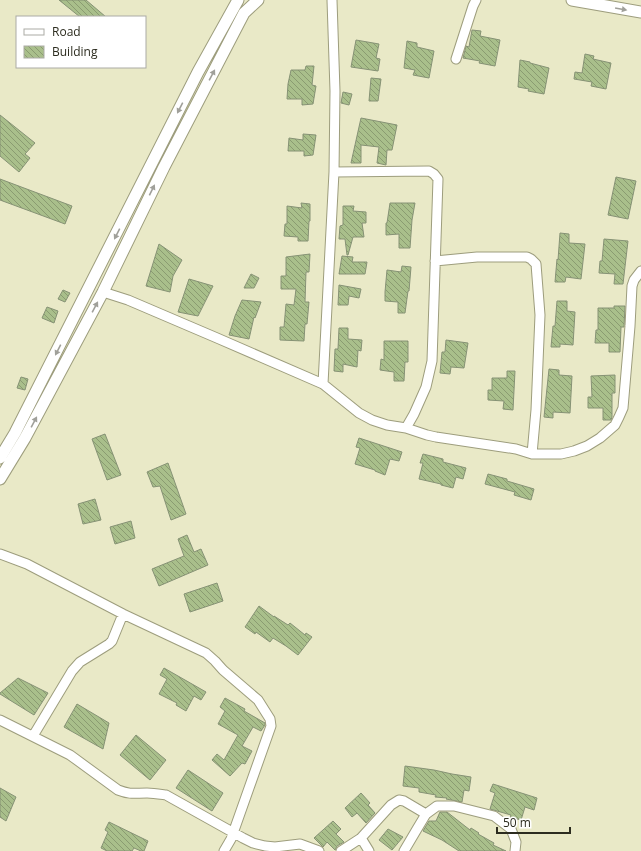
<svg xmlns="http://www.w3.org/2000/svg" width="641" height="851" viewBox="0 0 641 851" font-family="'Open Sans',sans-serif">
<defs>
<pattern id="building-back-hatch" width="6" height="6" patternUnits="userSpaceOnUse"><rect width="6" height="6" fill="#a9bf8b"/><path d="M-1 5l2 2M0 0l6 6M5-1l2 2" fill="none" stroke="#8a9b71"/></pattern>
</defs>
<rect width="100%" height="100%" fill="#e9e9c7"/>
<path fill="url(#building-back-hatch)" stroke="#869275" d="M59 0H86L106 17H80Z
M472 30 481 31 480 36 500 40 495 66 479 63 480 61 463 58 466 46 469 47Z
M356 40 379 44 376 58 380 59 378 71 351 67Z
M407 41 417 43V47L434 51 429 78 413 75 415 70 404 68Z
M585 54 594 56 593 59 611 63 606 89 591 86 592 82 574 79 575 72 582 73Z
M520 60 530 62V63L549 68 544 94 528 91 529 89 518 87Z
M306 66H314L312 85 316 86 313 104 302 105V99H287L288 84 291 70H305Z
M371 78 381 79 378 101H369Z
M343 92 352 94 349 105 341 103Z
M0 115 35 143 25 154 30 158 19 172 0 156Z
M361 118 397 125 392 150H387L386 165 377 163 379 147 361 145V163H351Z
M303 134 316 135 313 155 304 156V151H288L289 138 303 140Z
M616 177 636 181 628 219 608 215Z
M0 179 72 206 65 224 0 200Z
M301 203 310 204V221H309L308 241H298V237L284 236 285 224H287V206L302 208Z
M390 203H415L412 220 410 248H399V234L386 235V223H387Z
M343 206H354L353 211 366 212V223H362L364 237H353L348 255H347L345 239H339L340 226 343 225Z
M560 233 569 234V243L585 244 581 279 566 277 565 282H555L557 259 558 260Z
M604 239 628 241 623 284H614L615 274 599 273 600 261H602Z
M159 244 182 260 173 276 170 292 146 286Z
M310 254 309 272H306L305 302H309L307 324H305L304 341 280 340V327H284L286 304 294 305 296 289H281V276H286V257Z
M342 256 353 257 352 262H367L365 274H339Z
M402 266 411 267 409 291H408L405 313H398V302L385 301V292L387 270 401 272Z
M251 274 259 278 254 288H244Z
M189 279 213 286 198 316 178 312Z
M339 285 361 289 359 298 349 296 348 305H338Z
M63 290 70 293 65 302 58 299Z
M242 300 261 302 255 318 254 317 249 339 229 335 235 316Z
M557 301H567V311L575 312 573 345 560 344V347H551L553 326H555Z
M614 306H625L624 327H621L620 352H609V343H595L596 330H598V308H614Z
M47 307 58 311 54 323 42 318Z
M339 328H348V339L362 340 361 351 358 350 357 367 343 364V372L334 371 335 349H338Z
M446 340 468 343 464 368 451 367 450 374 440 373 442 352H445Z
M384 341H408V362H405L404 381H394V372L380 370 381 359 384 360Z
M549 369 559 370V375L572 376 570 413 553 412V418L544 417Z
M507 371H515L513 410 503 409 504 401 488 400V390H492V378H507Z
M615 375V393H612V417L611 420H603V408H588V397H592L591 376Z
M21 377 28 379 25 390 17 388Z
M105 434 121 475 107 480 92 439Z
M359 438 402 452 399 461 390 459 385 475 375 471V470L355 464 360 448 356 447Z
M423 454 443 459V462L466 468 463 479 456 477 453 488 441 485V484L419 479 423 463H420Z
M168 463 186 514 171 520 160 486 153 487 147 472Z
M488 474 507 479V481L534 489 531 500 514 495 515 492 485 484Z
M95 499 101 520 83 524 78 504Z
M131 521 135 538 115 544 110 527Z
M187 535 194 552 201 549 208 565 159 586 152 569 184 556 178 539Z
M217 583 223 601 190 612 184 594Z
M259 606 274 617V616L288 625 290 623 305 635 306 633 312 637 298 655 286 646 273 638 270 642 256 632 255 634 245 627Z
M164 668 206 692 201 700 194 696 186 711 176 705 177 703 159 694 167 679 160 675Z
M18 678 48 693 34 715 0 694V693Z
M225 698 245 709 244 711 265 723V725L261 731 253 727 242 746 252 751 245 764 242 763 230 776 212 760 217 754 224 760 238 735 218 724 225 711 220 707Z
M77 704 109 723 103 749 64 727Z
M136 735 166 760 150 780 120 755Z
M405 766 434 770 452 774 471 777 469 791 464 790 462 802 446 799 447 798 435 797 436 795 419 792V788L403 786Z
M188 770 223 793 212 811 176 788Z
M493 784 537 798 534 810 525 807 521 820 510 817 511 815 490 809 495 793 490 791Z
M0 788 16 797 6 821 0 817Z
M361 793 370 803 368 805 375 813 366 823 357 813 352 817 345 808Z
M440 812H447L470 830 471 828 479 833 478 834 494 843 493 845 506 851H459L442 840 423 831 429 821H436Z
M333 821 341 829 336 834 344 842 337 846 335 850 327 842 323 847 314 838Z
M109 822 148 841 144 851H141L134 848 132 851H107L101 848 108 832 105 830Z
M388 829 403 837 392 850 379 840Z"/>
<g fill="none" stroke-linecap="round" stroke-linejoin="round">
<g stroke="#9d9d7d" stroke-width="11">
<path id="minor" d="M332 0 335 91 334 172 323 384 359 413 372 420 387 425 406 428 427 435 436 437 516 449 532 454H561L574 451 587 446 600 438 615 425 619 417 623 408 630 326 632 286 634 280 641 271
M456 59 473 6 476 0
M334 172 429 171 434 174 438 179 432 361 426 387 414 414 406 428
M435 261 477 257H527L531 259 536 264 540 315 536 410 532 454
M103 292 128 300 217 338 323 384
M0 554 27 564 123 614 206 653 215 661 223 670 258 700 270 719 271 726 231 839 224 851
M0 720 70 755 118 790C131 795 135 793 147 793 153 793 159 794 166 795L243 838 253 843 265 846 275 847 300 844 319 851
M33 736 72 671 80 662 109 644 112 641 123 614
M361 838 369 851
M341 851 361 838 391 805 399 800 404 801 426 814
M404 851 417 829 426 814 437 806H454L494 816 511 829 516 842 515 851"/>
</g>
<g stroke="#9d9d7d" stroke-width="13">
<path id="tertiary" d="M572 0 641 12
M0 458 15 433 198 72 238 0
M0 479 25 438 103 292 164 167 244 13 258 0"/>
</g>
<use href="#minor" stroke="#fff" stroke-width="9"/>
<use href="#tertiary" stroke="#fff" stroke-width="11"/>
</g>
<defs><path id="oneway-solid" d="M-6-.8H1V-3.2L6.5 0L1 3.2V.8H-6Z"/></defs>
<g fill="#a0a09a">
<use href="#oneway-solid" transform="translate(621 9) rotate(10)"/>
<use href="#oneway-solid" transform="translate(212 75) rotate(-62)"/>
<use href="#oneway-solid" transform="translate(180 108) rotate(117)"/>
<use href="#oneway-solid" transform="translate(152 190) rotate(-64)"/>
<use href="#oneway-solid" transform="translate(117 234) rotate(117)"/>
<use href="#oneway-solid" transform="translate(95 307) rotate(-62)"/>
<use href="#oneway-solid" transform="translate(58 350) rotate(117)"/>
<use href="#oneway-solid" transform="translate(34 422) rotate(-62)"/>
</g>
<rect x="16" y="16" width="130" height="52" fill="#ffffff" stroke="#ababa5"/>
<rect x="24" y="29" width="20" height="6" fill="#ffffff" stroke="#ababa5"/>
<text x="52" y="36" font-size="12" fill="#2c2c1f">Road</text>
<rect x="24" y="46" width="20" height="12" fill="url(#building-back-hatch)" stroke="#ababa5"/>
<text x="52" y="56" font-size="12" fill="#2c2c1f">Building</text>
<path d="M497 827v6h73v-6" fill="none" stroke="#2c2c1f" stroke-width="2"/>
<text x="503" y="827" font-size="12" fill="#2c2c1f" stroke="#ffffff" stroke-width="3" paint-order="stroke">50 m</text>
</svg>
